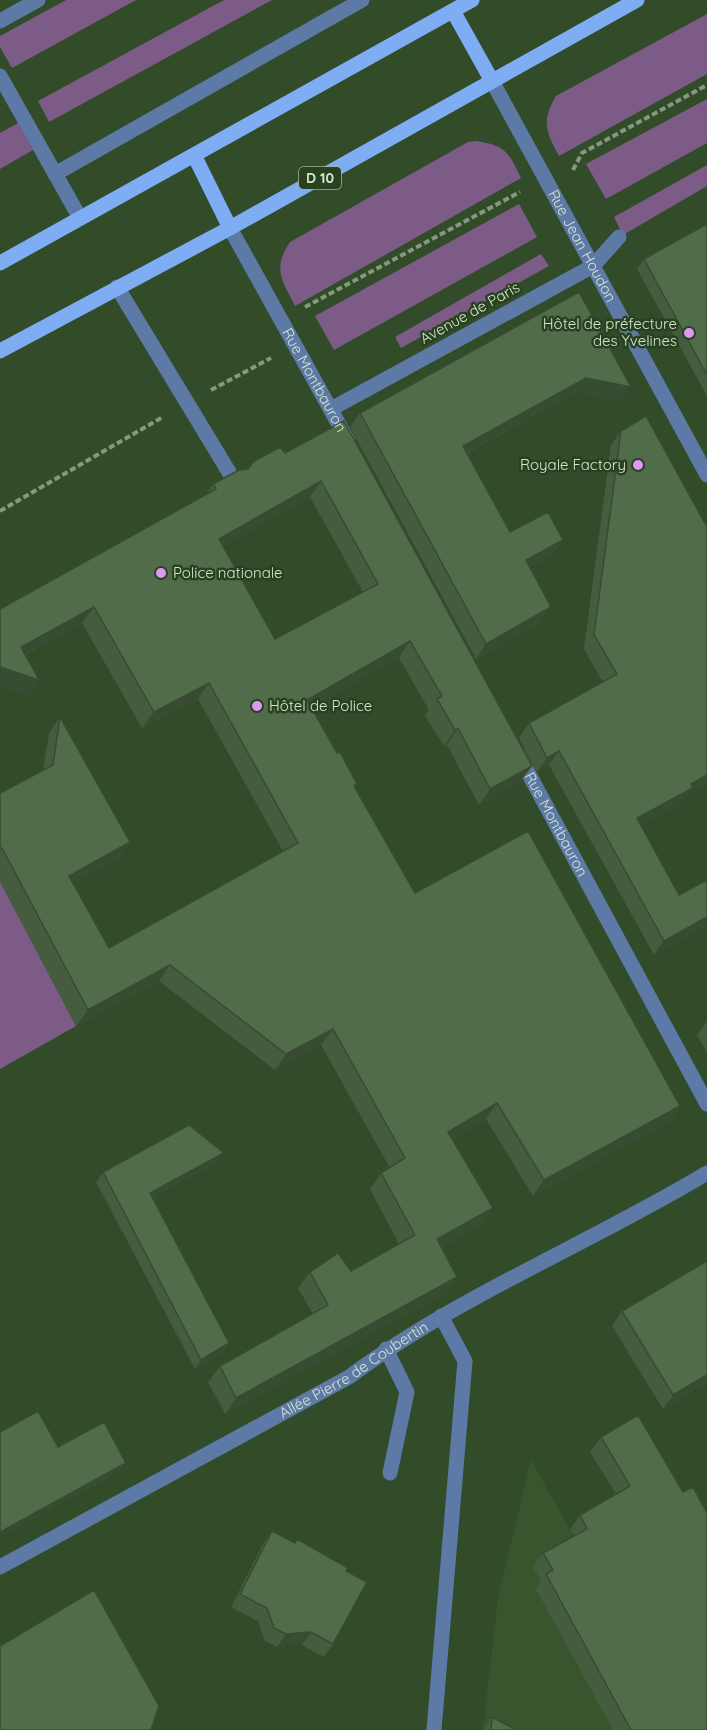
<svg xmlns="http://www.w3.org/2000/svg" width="707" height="1730" viewBox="0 0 707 1730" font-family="Quicksand,sans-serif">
<rect width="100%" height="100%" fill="#324c2a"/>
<path fill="#37562e" d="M531 1460 658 1688 680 1730H483L498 1598Z"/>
<path fill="#7d5b87" d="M66 0H136L12 68 0 47V36Z
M224 0H272L49 122 38 101Z
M707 14V74L559 156C546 132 541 121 556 96Z
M707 99V143L606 199 586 164Z
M18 123 33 150 0 169V133Z
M476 141C507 146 508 152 521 178L295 306C282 280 272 269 290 242L468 142Z
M707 165V186L623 235 614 217Z
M519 204 537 237 334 350 315 316Z
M541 254 549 266 401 348 395 337Z
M0 881 76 1026 0 1069Z"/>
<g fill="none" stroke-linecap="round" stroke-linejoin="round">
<path stroke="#85997e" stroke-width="4" stroke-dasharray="6 3" stroke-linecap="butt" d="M573 170 582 153 707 85
M305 307 520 192
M211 390 271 358
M0 511 163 417"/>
<g stroke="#5d7aa6" stroke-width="15">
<path d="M0 21 38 0"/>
<path d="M0 76 80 218"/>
<path id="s1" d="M492 81 707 475"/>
<path d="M55 174 362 0"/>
<path id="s2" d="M230 228 348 441"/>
<path d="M117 287 232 477"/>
<path d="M331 409 593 266 619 237"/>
<path id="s3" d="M518 754 707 1104"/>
<path d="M386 1349 407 1392 390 1473"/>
<path id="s4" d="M0 1567 349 1377C460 1295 589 1244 707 1173"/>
<path d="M434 1730 465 1361 441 1316"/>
</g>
<path stroke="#7eadf4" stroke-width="15" d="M453 11 492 81
M194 155 230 228
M0 263 472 0
M0 351 230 228 637 0"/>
</g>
<path fill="#455d3e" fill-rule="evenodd" d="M707 224V396L637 269 644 259Z
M579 292 621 402 576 392 467 453 510 532 563 540 553 554 529 567 541 622 476 659 350 427 360 413Z
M344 421 532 766 520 782 479 805 447 745 444 746 425 715 429 710 399 658 311 707 337 753 357 784 355 788 415 893 680 1106 669 1122 533 1196 486 1119 453 1139 482 1224 441 1247 446 1293 225 1414 208 1382 220 1366 313 1314 298 1288 310 1272 351 1271 399 1244 370 1189 381 1173 390 1168 321 1045 275 1070 159 981 76 1026 0 882V793L43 770 49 733 60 717 119 859 73 883 109 948 283 851 198 699 142 728 82 623 25 655 39 680 28 696 0 687V609L206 495 213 484 285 453ZM310 497 363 592 275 639 223 546Z
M621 431 707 527V784L688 794 683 802 640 825 679 895 707 880 654 955 549 765 537 772 519 738 529 723 603 682 584 649 611 445Z
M707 1021V1052L697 1035Z
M217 1163 152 1197 229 1343 222 1352 195 1369 96 1182 103 1172Z
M622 1311 707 1383 663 1409 612 1326Z
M638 1415 707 1730H613L536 1589 541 1581 533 1567 543 1553 574 1536 570 1529 580 1515 616 1494 590 1452 601 1437Z
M272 1531 346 1571 333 1644 324 1657 302 1645 277 1647 265 1641 258 1621 231 1607 263 1544Z
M492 1717 516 1730H483Z"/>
<path fill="#384c32" d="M586 378 631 387 621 402 576 392 453 460 463 446Z
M321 481 310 497 208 555 219 539Z
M563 540 553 554 515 574 526 560Z
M94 607 82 623 9 663 21 647Z
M551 607 541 622 476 659 486 644Z
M410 641 399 658 296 716 307 700Z
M0 667 39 680 28 696 0 687Z
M209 683 198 699 142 728 154 712Z
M458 728 447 745 444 746 455 730Z
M559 751 549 765 537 772 547 758Z
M532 766 520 782 479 805 490 789Z
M707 775V784L688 794 683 802 627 832 637 818 691 784Z
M130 842 119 859 58 892 69 876Z
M707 917V926L654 955 664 941Z
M170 965 159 981 76 1026 88 1010Z
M333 1029 321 1045 275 1070 286 1054Z
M497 1103 486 1119 437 1148 448 1132Z
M680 1106 669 1122 533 1196 544 1180Z
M224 1153 217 1163 143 1202 150 1193Z
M493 1208 482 1224 426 1255 437 1239Z
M457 1277 446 1293 225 1414 236 1398Z
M229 1343 222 1352 195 1369 201 1360Z
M707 1375V1383L663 1409 673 1395Z
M126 1463 119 1472 0 1537V1532Z
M311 1632 302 1645 277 1647 286 1634Z"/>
<path fill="#506c48" stroke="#384c32" stroke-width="1.5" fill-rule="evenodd" d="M707 224V375L644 259Z
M579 292 631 387 586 378 463 446 510 532 548 512 563 540 526 560 551 607 486 644 360 413Z
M646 416 707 527V775L691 784 693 788 637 818 679 895 707 880V917L664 941 559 751 547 758 529 723 617 674 594 635 621 431Z
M344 421 532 766 490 789 458 728 455 730 437 699 442 696 410 641 307 700 337 753 340 752 357 784 354 786 415 893 528 831 680 1106 544 1180 497 1103 448 1132 493 1208 437 1239 457 1277 236 1398 220 1366 328 1305 310 1272 338 1253 351 1271 415 1235 381 1173 405 1158 333 1029 286 1054 170 965 88 1010 2 848 0 849V793L53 765 60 717 130 842 69 876 109 948 298 843 209 683 154 712 94 607 21 647 39 680 0 667V609L216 489 213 484 239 470 248 469 253 462 280 447 285 453ZM321 481 378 584 275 639 219 539Z
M189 1125 224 1153 150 1193 229 1343 201 1360 103 1172Z
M707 1261V1375L673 1395 622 1311Z
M38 1411 58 1447 104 1422 126 1463 0 1532V1432Z
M638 1415 683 1492 693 1487 707 1513V1730H631L546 1574 553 1570 543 1553 587 1529 580 1515 630 1486 601 1437Z
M272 1531 295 1543 297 1539 348 1568 346 1571 367 1582 333 1644 311 1632 286 1634 274 1628 267 1608 240 1594Z
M94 1590 159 1706 151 1730H0V1646Z
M492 1717 516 1730H491Z"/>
<g fill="#de98f2" stroke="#284220" stroke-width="2">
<circle cx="689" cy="333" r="6"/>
<circle cx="638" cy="465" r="6"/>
<circle cx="161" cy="573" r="6"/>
<circle cx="257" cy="706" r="6"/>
</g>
<g text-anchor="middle" stroke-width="5" stroke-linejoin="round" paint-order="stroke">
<rect fill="#284220" stroke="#a1b39b" stroke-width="1.5" x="299" y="167" width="42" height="22" rx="4.5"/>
<g font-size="14" font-weight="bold" fill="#d5e4d0">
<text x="320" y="183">D 10</text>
</g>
<g font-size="15" fill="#d5e4d0" stroke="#284220">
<text dy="5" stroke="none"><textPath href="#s1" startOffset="188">Rue Jean Houdon</textPath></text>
<text transform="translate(470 313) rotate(-29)" y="5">Avenue de Paris</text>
<text dy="5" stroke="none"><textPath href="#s2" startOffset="174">Rue Montbauron</textPath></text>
<text dy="5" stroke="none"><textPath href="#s3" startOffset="80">Rue Montbauron</textPath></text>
<text dy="5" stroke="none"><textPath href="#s4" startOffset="405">Allée Pierre de Coubertin</textPath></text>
</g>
<g font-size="15" fill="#d5e4d0" stroke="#284220" text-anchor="end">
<text x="677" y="329">Hôtel de préfecture<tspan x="677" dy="17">des Yvelines</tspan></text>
<text x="626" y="470">Royale Factory</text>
<text x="173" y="578" text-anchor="start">Police nationale</text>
<text x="269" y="711" text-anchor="start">Hôtel de Police</text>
</g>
</g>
</svg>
